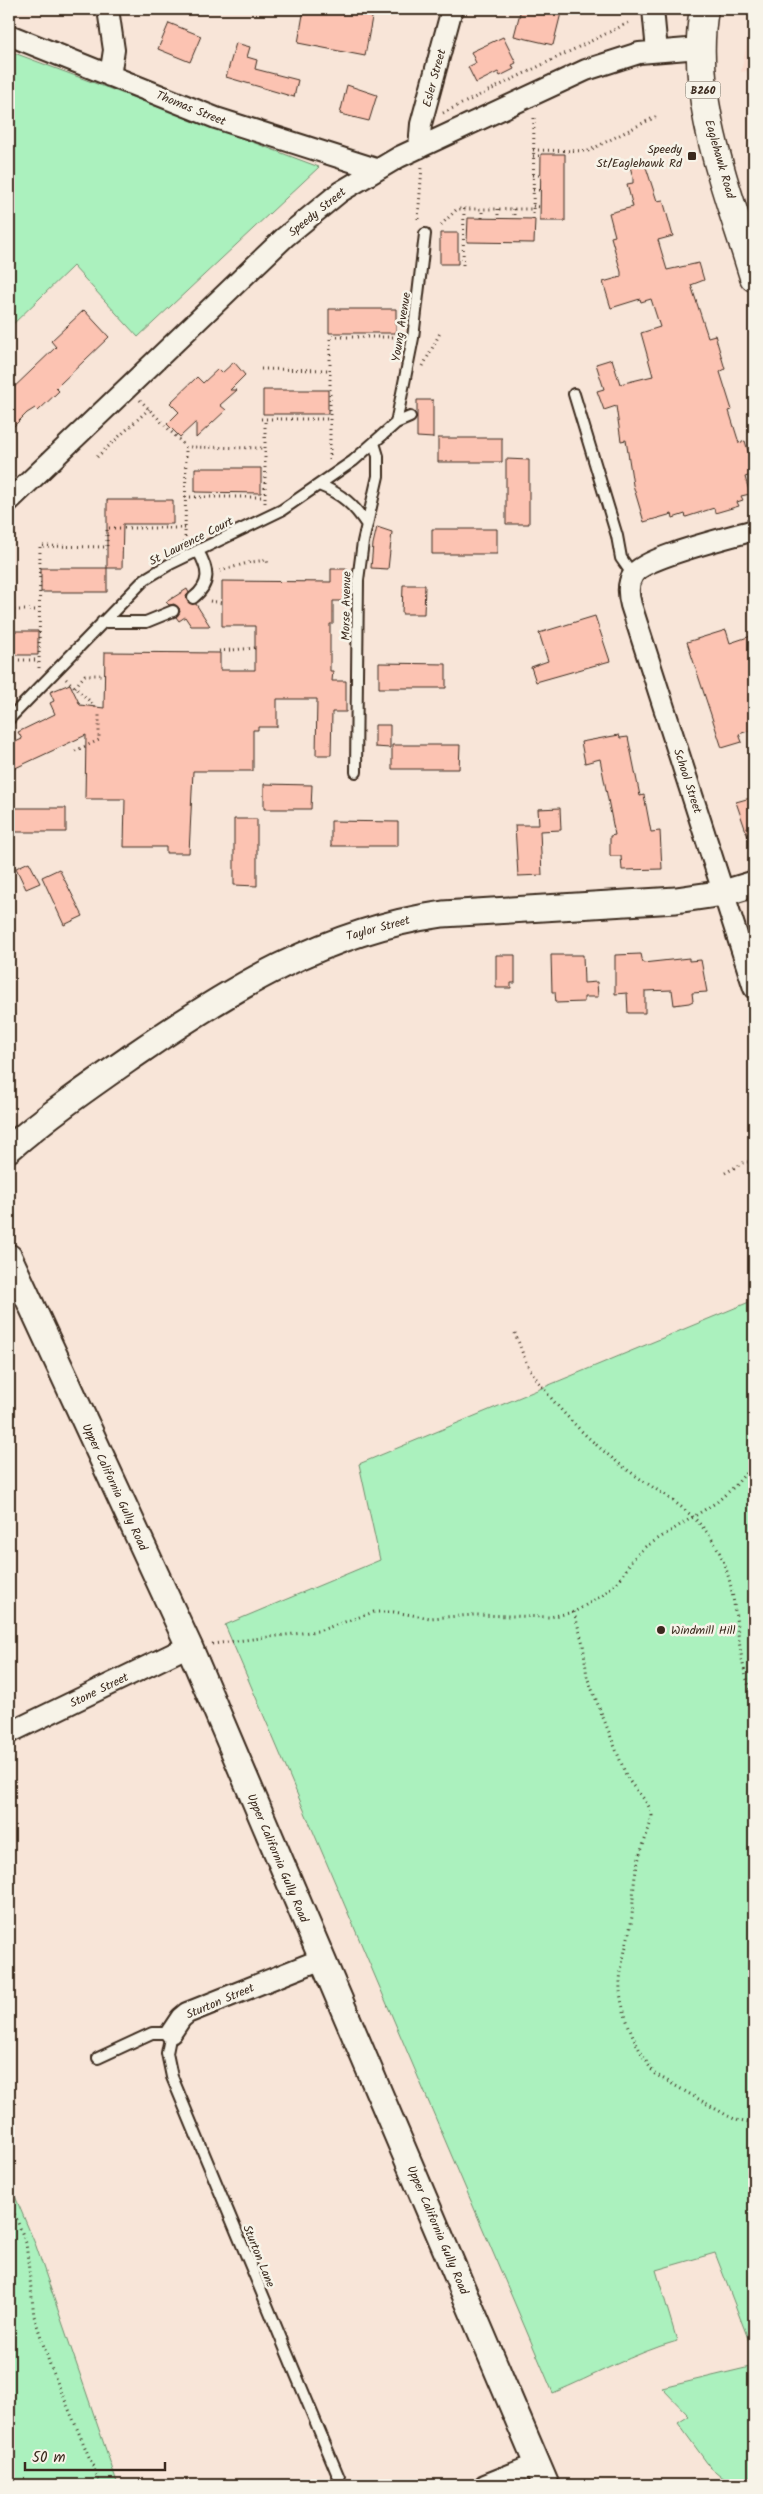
<svg xmlns="http://www.w3.org/2000/svg" width="763" height="2494" viewBox="0 0 763 2494" font-family="Kalam,sans-serif">
<rect width="100%" height="100%" fill="#f8e5d8"/>
<filter id="ink" filterUnits="userSpaceOnUse"><feTurbulence type="fractalNoise" baseFrequency=".02" numOctaves="2"/><feDisplacementMap in="SourceGraphic" scale="10" xChannelSelector="R" yChannelSelector="G"/><feConvolveMatrix kernelMatrix="1 2 1 2 8 2 1 2 1" color-interpolation-filters="sRGB"/></filter>
<g filter="url(#ink)">
<path fill="#f9dbcd" d="M754 9V70L741 72Z"/>
<path fill="#abf1be" stroke="#738e6e" d="M9 51 319 167 138 337 73 266 9 328Z
M754 1300V2354L715 2253 656 2270 677 2341C634 2353 594 2376 553 2393L225 1625 380 1560 359 1464Z
M9 2182 36 2246 118 2485H9Z
M754 2366V2485H732L710 2467 678 2423 689 2416 662 2388Z"/>
<path fill="#fcc3b2" stroke="#3b2a1e" d="M304 9H324L355 14 356 9 373 12 365 56 298 43Z
M521 9H562L553 45 514 36Z
M169 23 201 36 190 62 158 49Z
M503 37 516 63 512 65 514 69 500 76 498 72 476 83 468 67 476 63 471 52Z
M236 43 250 47 247 57 257 60 255 69 298 80 294 97 226 77Z
M347 85 377 95 369 121 340 114Z
M541 154H565V221H540Z
M643 158 657 201 663 200 673 236 658 240 667 270 699 263 704 280 691 285 708 337 715 335 725 369 720 372 732 410 729 411 739 443 745 441 754 471V474L745 477 750 494 741 496 743 500 737 502 739 506 715 513 714 508 686 517 685 514 673 518 672 514 644 522 633 485 626 440 621 441 616 406 604 410 597 391 604 389 596 364 612 359 620 384 653 376 641 333 660 327 651 299 641 302 640 299 611 308 603 282 621 277V272L611 237 615 236 609 213 633 207 627 184 633 183V178L629 162Z
M468 218 535 219 534 243 467 242Z
M440 233H458V264H440Z
M329 309H396V333H329Z
M84 310 109 337 61 383 56 388 59 391 38 411 35 408 27 413 9 431V392L56 347 51 341Z
M234 362 245 375 230 390H237L220 405 226 410 196 438V422L180 437 167 424 179 412 170 403 197 377 203 383 218 369 222 373Z
M263 390H328V414H263Z
M417 400H433V438L417 437Z
M438 438H502V462H438Z
M506 459 529 460V524H506Z
M195 468H261V493L195 492Z
M107 500H173V524H123L122 568H107Z
M377 527 392 532 388 569 371 568 373 544Z
M432 529H497V554H432Z
M41 568H107V592H41Z
M331 569H347V601H333V624H330V671H333L332 681H346V712H332L331 755H316L317 699H277V727H258V730H253V771H193L189 853H166V847H124L125 799H85L86 735 9 771V745L22 739 18 732 55 714 50 703 54 701 50 692 70 684 80 705 104 708 105 652 220 653V670H255V626H222V581L331 582Z
M403 585H425L424 614H402Z
M187 589 189 593 186 596 188 602 196 604 210 626H191L185 617 179 621 176 617 180 612 179 608 174 604 169 605 166 602Z
M595 616 610 661 536 682 531 667 548 661 539 633Z
M726 630 730 643 754 635V729L739 734 742 742 722 748 687 642Z
M9 631H38V655H9Z
M379 663 446 664V688H379Z
M375 725H390V748L375 747Z
M619 735 620 738 628 737 640 796 644 795 651 832 660 831 662 869 622 870 621 856H610V836L615 835 600 759 585 763 581 742Z
M392 745H460L459 769H392Z
M264 784 312 785 311 809H264Z
M754 797V845L751 846 736 802Z
M9 808H66V832H9Z
M560 808 561 830 540 831 542 875 518 876 515 825H539L538 809Z
M234 819H257V886L234 885Z
M331 821 398 822V846H331Z
M29 862 40 883 26 889 16 868Z
M59 869 83 916 64 925 42 877Z
M641 954 643 963 689 958V961L701 960 707 992 692 993 693 1001 689 1003 674 1005 672 990 645 991V1013H628L627 993 615 994V955Z
M496 955H515V983H511V988H496Z
M551 955H583L584 983 597 982 598 997H584V1002L556 1003 555 992H552Z"/>
<g fill="none" stroke-linecap="round" stroke-linejoin="round">
<g stroke="#3b2a1e" stroke-width="14">
<path id="service" d="M574 394 617 536 621 558 633 575
M396 423 413 338 425 234
M319 485C342 494 354 505 367 525
M193 598C211 584 209 570 198 551
M102 622H146L173 611
M9 719 145 579 170 564 282 510 353 461 396 423 410 417
M356 772 358 580 363 542 378 476V456L374 443
M98 2058 152 2033H171L167 2053 172 2077 342 2485"/>
</g>
<g stroke="#3b2a1e" stroke-width="24">
<path id="minor" d="M108 9 114 50 110 76
M653 9 657 51
M9 35 216 118 376 169
M419 148 421 124 452 9
M9 501 285 237 340 192 399 157 586 70 639 53 700 48
M754 530C731 537 644 557 633 575 627 584 628 594 631 605L754 988
M9 1733 189 1646
M171 2033 181 2018 187 2013 322 1959
M485 2485 537 2464"/>
</g>
<g stroke="#3b2a1e" stroke-width="29">
<path id="tertiary" d="M9 1149C48 1115 90 1086 133 1056 230 989 324 931 443 914L676 900 724 893 754 884
M9 1257 189 1646 546 2485"/>
</g>
<g stroke="#3b2a1e" stroke-width="31">
<path id="primary" d="M704 9C689 100 728 191 754 277"/>
</g>
<path stroke="#3b2a1e" stroke-width="3" stroke-dasharray="1 4" stroke-linecap="butt" d="M443 113 628 23
M533 150 588 151 657 116
M533 156H541
M533 175H541
M533 190H541
M533 206 541 207
M498 209V219
M514 209V219
M482 218V209
M418 219 422 167
M533 219 534 116
M441 225 457 209H533
M463 265 464 209
M423 366 440 333
M261 369 330 370
M140 400 186 447 265 448
M261 419H330
M97 457 149 409
M330 460V337H401
M185 497H265
M265 503V419
M185 542 186 447
M220 571 251 562 267 560 268 565
M210 601 222 603
M9 610H39
M219 651 255 648
M9 660H39
M39 668 40 546 107 547V528H185
M66 679 96 707
M75 687 85 675H105
M10 731 15 742
M75 751 99 740V713
M725 1173 743 1163 754 1161
M515 1333C520 1345 524 1360 531 1371 557 1410 592 1444 629 1471 659 1493 692 1508 713 1541 743 1587 731 1650 754 1698
M574 1612 583 1644 587 1677 626 1775C633 1790 649 1799 652 1816 648 1835 639 1852 636 1871 632 1890 634 1910 630 1929 626 1948 619 1970 620 1990 621 2014 640 2056 655 2074L728 2116 739 2121 754 2124
M212 1644 318 1631 374 1612H394L430 1618 474 1615 550 1617 574 1612 603 1595 622 1577 631 1561 645 1547 717 1502 735 1486 754 1463
M9 2200 26 2243 34 2316 50 2365 101 2485"/>
<use href="#service" stroke="#f7f3e8" stroke-width="10"/>
<use href="#minor" stroke="#f7f3e8" stroke-width="20"/>
<use href="#tertiary" stroke="#f7f3e8" stroke-width="25"/>
<use href="#primary" stroke="#f7f3e8" stroke-width="28"/>
</g>
</g>
<g fill="#3b2a1e" stroke="#f7f3e8" stroke-width="2">
<rect x="687" y="151" width="10" height="10" rx="2.5"/>
<circle cx="661" cy="1630" r="5"/>
</g>
<g text-anchor="middle" stroke-width="5" stroke-linejoin="round" paint-order="stroke">
<rect fill="#f7f3e8" stroke="#73665b" stroke-width="1" x="685.5" y="81.5" width="35" height="17" rx="4"/>
<g font-size="11" font-weight="bold" fill="#3b2a1e">
<text x="703" y="94">B260</text>
</g>
<g font-size="12" fill="#3b2a1e" stroke="#f7f3e8">
<text transform="translate(434 78) rotate(-75)" y="4">Esler Street</text>
<text transform="translate(191 108) rotate(22)" y="4">Thomas Street</text>
<text transform="translate(720 159) rotate(74)" y="4">Eaglehawk Road</text>
<text transform="translate(317 212) rotate(-39)" y="4">Speedy Street</text>
<text transform="translate(401 327) rotate(-81)" y="4">Young Avenue</text>
<text transform="translate(191 541) rotate(-27)" y="4">St Laurence Court</text>
<text transform="translate(346 606) rotate(-89)" y="4">Morse Avenue</text>
<text transform="translate(688 781) rotate(72)" y="4">School Street</text>
<text transform="translate(378 928) rotate(-15)" y="4">Taylor Street</text>
<text transform="translate(115 1487) rotate(65)" y="4">Upper California Gully Road</text>
<text transform="translate(99 1690) rotate(-26)" y="4">Stone Street</text>
<text transform="translate(278 1858) rotate(67)" y="4">Upper California Gully Road</text>
<text transform="translate(220 2001) rotate(-23)" y="4">Sturton Street</text>
<text transform="translate(438 2230) rotate(67)" y="4">Upper California Gully Road</text>
<text transform="translate(259 2256) rotate(68)" y="4">Sturton Lane</text>
</g>
<g font-size="12" fill="#3b2a1e" stroke="#f7f3e8" text-anchor="end">
<text x="682" y="153">Speedy<tspan x="682" dy="14">St/Eaglehawk Rd</tspan></text>
<text x="671" y="1634" text-anchor="start">Windmill Hill</text>
</g>
</g>
<rect width="763" height="2494" fill="none" stroke="#f7f3e8" stroke-width="30"/>
<rect x="15" y="15" width="733" height="2464" fill="none" stroke="#3b2a1e" stroke-width="2" filter="url(#ink)"/>
<path d="M25 2462v8h140v-8" fill="none" stroke="#3b2a1e" stroke-width="2.5"/>
<text x="32" y="2462" font-size="15" fill="#3b2a1e" stroke="#f7f3e8" stroke-width="4" paint-order="stroke">50 m</text>
</svg>
